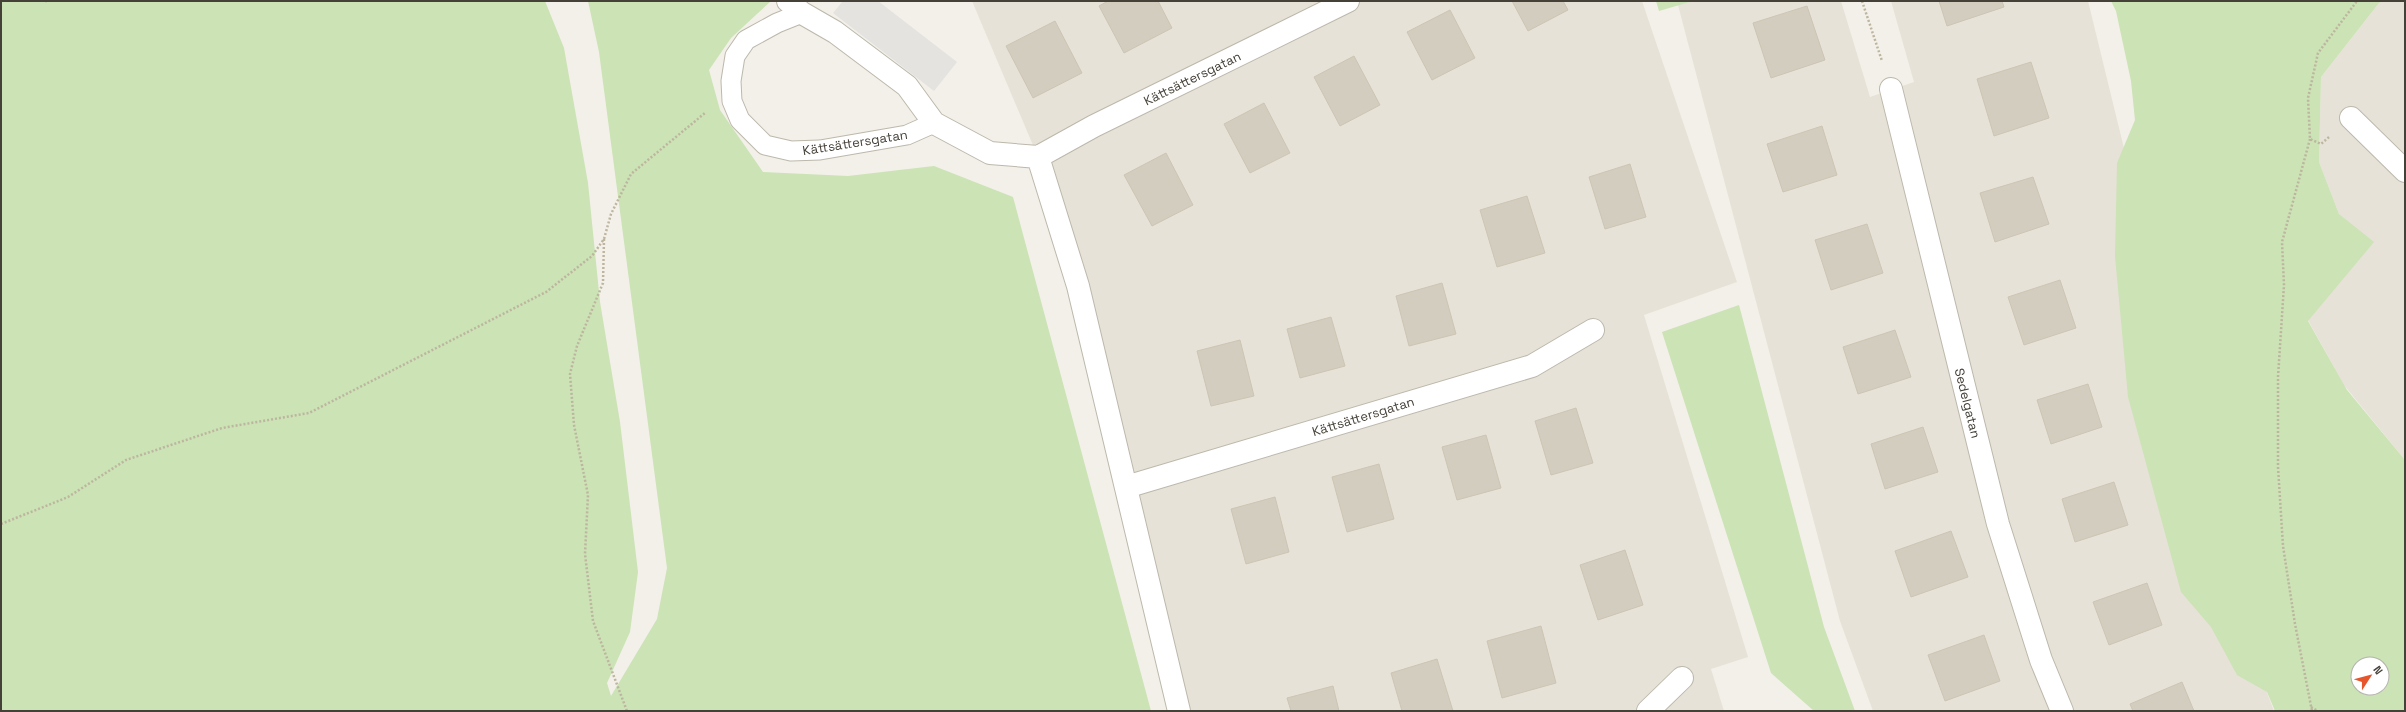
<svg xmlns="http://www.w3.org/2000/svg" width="2406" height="712" viewBox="0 0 2406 712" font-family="'Space Grotesk',sans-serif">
<rect width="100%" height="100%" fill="#f2f0e8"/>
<path fill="#e6e2d7" d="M972 1H1642L1737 282 1644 315 1748 657 1711 669 1724 711H1179L1038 157Z
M1693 1H1841L1870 97 1914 82 1891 1H2088L2240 623 2274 711H1873L1840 621 1678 5Z
M2383 1H2405V460L2344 385 2308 320 2372 243 2339 214 2319 162 2321 77 2379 3Z"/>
<path fill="#cbe3b5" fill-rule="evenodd" d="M1 1H545L564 48 588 183 600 302 620 422 638 572 630 632 607 683 611 696 657 619 667 568 599 52 588 1H771L731 38 709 70 720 110 763 172 848 176 934 166 1013 197 1151 711H1Z
M1656 1H1693L1659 11Z
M2111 1H2383L2379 3 2321 77 2319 162 2339 214 2374 242 2308 321 2347 390 2405 460V711H2275L2267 692 2237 675 2211 627 2181 592 2128 397 2115 256 2117 163 2135 120 2131 81 2116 11ZM2358 664H2382V688H2358Z
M1739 305 1824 627 1855 711H1814L1771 673 1662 332Z"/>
<path fill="#e4e3e0" d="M843 1H878L957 62 934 91 833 13Z"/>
<path fill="#d3cdbf" stroke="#cdc5b3" d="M1108 1H1158L1172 28 1124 53 1099 6Z
M1512 1H1563L1568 10 1528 31Z
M1939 1H2002L2004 7 1947 26Z
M1807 6 1825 60 1771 78 1753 23Z
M1450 10 1475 58 1432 80 1407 32Z
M1055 21 1082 73 1033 98 1006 46Z
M1354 56 1380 105 1340 126 1314 77Z
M2031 62 2049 118 1994 136 1977 79Z
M1264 103 1290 153 1250 173 1224 124Z
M1822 126 1837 175 1783 192 1767 144Z
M1166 153 1193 205 1152 226 1124 175Z
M1630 164 1646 217 1605 229 1589 177Z
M2033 177 2049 224 1995 242 1980 193Z
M1527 196 1545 253 1497 267 1480 210Z
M1867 224 1883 273 1831 290 1815 240Z
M2060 280 2076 328 2024 345 2008 297Z
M1442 283 1456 334 1409 346 1396 296Z
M1331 317 1345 366 1300 378 1287 329Z
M1895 330 1911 377 1858 394 1843 347Z
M1240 340 1254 396 1211 406 1197 351Z
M2088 384 2102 427 2051 444 2037 400Z
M1576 408 1593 463 1551 475 1535 421Z
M1923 427 1938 472 1885 489 1871 444Z
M1486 435 1501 488 1457 500 1442 447Z
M1379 464 1394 519 1347 532 1332 477Z
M2114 482 2128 525 2075 542 2062 499Z
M1275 497 1289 552 1246 564 1231 509Z
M1951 531 1968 577 1911 597 1895 551Z
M1625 550 1643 605 1598 620 1580 565Z
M2147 583 2162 625 2109 645 2093 602Z
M1541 626 1556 683 1502 698 1487 641Z
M1984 635 2000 681 1945 701 1928 655Z
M1437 659 1453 711H1402L1391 673Z
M2182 682 2194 711H2133L2130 704Z
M1333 686 1339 711H1291L1287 698Z"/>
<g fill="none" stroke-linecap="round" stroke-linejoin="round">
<g stroke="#bdb8ac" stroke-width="21">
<path id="service" d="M802 13 777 23 746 40 735 56 731 81 732 101 740 120 765 145 791 151 820 150 907 135 934 123"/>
</g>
<g stroke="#bdb8ac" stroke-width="24">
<path id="minor" d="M788 1 802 13 835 32 907 86 934 123 990 153 1038 157
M1891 89 1998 524 2041 660 2062 711
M2351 118 2405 171
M1126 487 1532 366 1593 330
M1179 711 1078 286 1038 157 1094 126 1348 1
M1648 711 1682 678"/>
</g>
<path stroke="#bdb59f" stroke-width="2.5" stroke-dasharray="2 2" stroke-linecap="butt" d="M45 1H48
M1862 1 1882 61
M2329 137 2321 144 2310 139 2308 98 2318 53 2357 1
M2310 139 2282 242 2284 285 2278 377V467L2283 546 2295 624 2312 711
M604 239 603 283 577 346 570 374 574 425 588 495 585 554 593 621 627 711
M1 524 68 497 126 460 222 428 309 413 546 292 592 256 604 239 611 214 631 174 705 113
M2311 707 2318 711"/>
<use href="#service" stroke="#fff" stroke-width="19"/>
<use href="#minor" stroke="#fff" stroke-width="22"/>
</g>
<g text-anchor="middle" stroke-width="3.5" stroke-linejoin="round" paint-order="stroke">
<g font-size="13" fill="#454138" stroke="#fff">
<text transform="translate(1192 78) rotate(-26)" y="5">Kättsättersgatan</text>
<text transform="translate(855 142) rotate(-9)" y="5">Kättsättersgatan</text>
<text transform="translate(1968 403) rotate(76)" y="5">Sedelgatan</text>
<text transform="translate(1363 416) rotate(-17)" y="5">Kättsättersgatan</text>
</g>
</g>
<rect width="2406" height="712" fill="none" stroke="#454138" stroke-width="4"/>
<g transform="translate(2370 676) rotate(54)"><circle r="19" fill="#ffffff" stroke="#b5b3af"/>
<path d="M0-3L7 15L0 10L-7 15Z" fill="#e5562d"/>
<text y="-6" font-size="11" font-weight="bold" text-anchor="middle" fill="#454138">N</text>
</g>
</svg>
